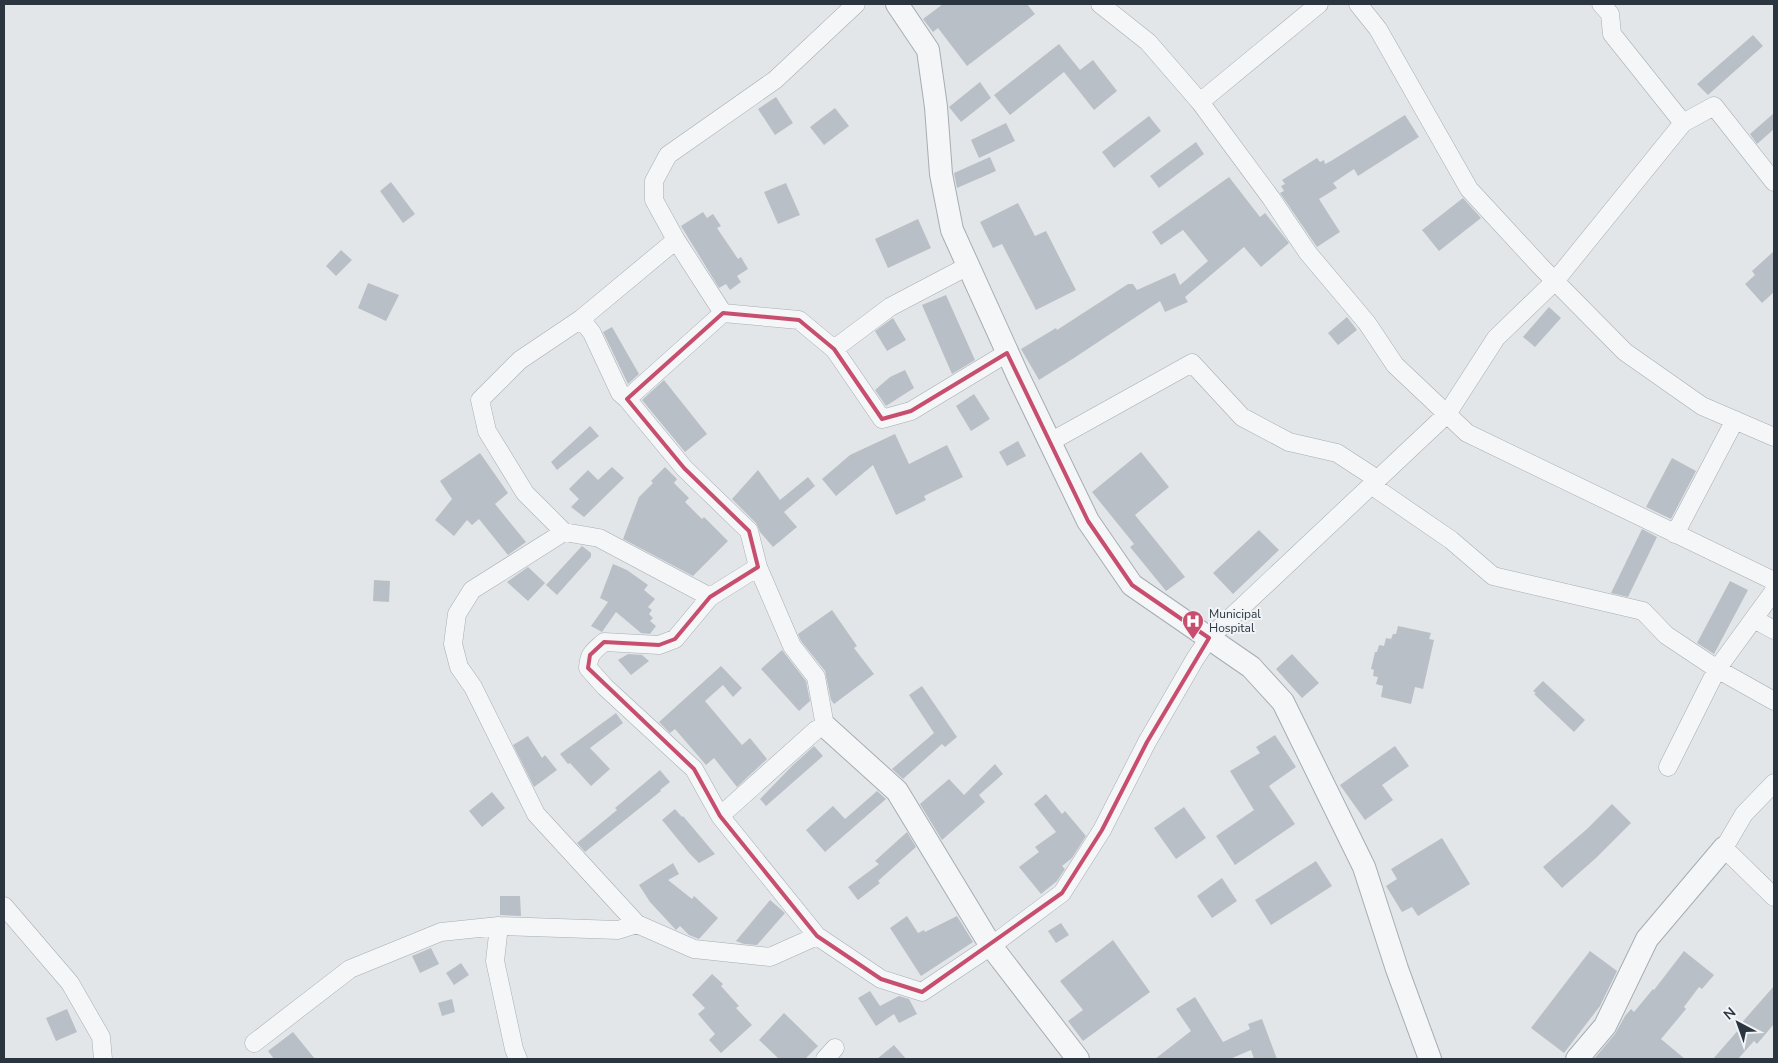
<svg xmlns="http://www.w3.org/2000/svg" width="1778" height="1063" viewBox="0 0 1778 1063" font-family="'Nunito Sans',sans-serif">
<rect width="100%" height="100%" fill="#e2e6e9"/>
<path fill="#b9bfc6" d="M943 4H1027L1035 14 967 66 938 28 933 32 923 19Z
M1753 35 1763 46 1708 95 1697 84Z
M1059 44 1080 70 1093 60 1117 91 1094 110 1064 72 1010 115 994 95Z
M980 82 991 98 961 122 949 107Z
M776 97 793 123 775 135 758 109Z
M835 108 849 126 824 145 810 127Z
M1774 113V129L1757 144 1750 134Z
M1405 115 1419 137 1358 176 1354 169 1333 183 1337 188 1319 199 1340 232 1317 247 1280 193 1284 191 1281 186 1285 184 1282 180 1317 158 1320 162 1324 160 1325 164 1331 161Z
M1149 116 1161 131 1114 168 1102 152Z
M1006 123 1015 141 979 158 971 140Z
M1196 142 1204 154 1159 188 1150 176Z
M990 157 996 171 957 188 954 173Z
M1229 177 1260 217 1265 213 1289 243 1261 267 1244 247 1185 297 1188 302 1165 312 1160 301 1074 358 1039 380 1021 349 1056 328 1057 330 1128 284H1133L1137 290 1175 273 1180 285 1208 261 1183 230 1161 245 1152 232Z
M391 182 415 214 403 223 380 191Z
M786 183 800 215 778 224 764 192Z
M1463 198 1481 218 1439 251 1422 230Z
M1018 203 1035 236 1046 231 1076 290 1036 310 1002 244 993 248 980 222Z
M703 212 707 218 713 214 721 226 717 228 738 259 741 257 748 269 737 276 741 282 730 290 726 284 719 288 681 226Z
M918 219 931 248 888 268 875 239Z
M341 250 352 260 336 276 326 266Z
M1774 251V292L1762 303 1745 284 1755 275 1752 271Z
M368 283 399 295 386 321 358 308Z
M946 295 975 360 952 374 922 305Z
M1549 307 1561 318 1535 347 1523 337Z
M1347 317 1357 330 1338 345 1328 333Z
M893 318 906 340 887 351 875 331Z
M612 327 639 374 628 384 603 332Z
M905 370 914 388 886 406 875 390 890 377Z
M664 380 707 434 685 452 642 400Z
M974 394 990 419 971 431 956 406Z
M590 426 599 436 557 470 551 462Z
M895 434 909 464 947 445 963 477 924 496 926 500 896 515 873 465 836 496 822 479 850 455Z
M1018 441 1026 456 1007 466 999 452Z
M1141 452 1169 487 1135 515 1185 577 1166 591 1130 547 1134 544 1092 492Z
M480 453 508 493 495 504 526 542 508 555 479 519 472 525 467 520 454 536 435 520 452 499 440 481Z
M1672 458 1696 471 1671 519 1646 507Z
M612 467 624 478 584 517 571 507 579 499 569 489 588 470 598 480Z
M665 467 677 479 674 483 689 498 685 502 702 519 704 517 728 541 693 576 623 539 639 497 653 483 651 481Z
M758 470 780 500 808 477 815 486 784 512 797 527 773 547 760 532 756 523 732 499Z
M1642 529 1657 537 1628 597 1611 593Z
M1259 530 1279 550 1233 594 1213 573Z
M582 546 591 553V557L557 595 546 585Z
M613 564 627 570 648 585 644 590 655 599 648 607 652 610 649 614 653 618 650 621 656 626 650 634 641 633 616 612 602 632 591 626 608 602 600 598Z
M528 567 545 583 528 601 507 582Z
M374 580 390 581 389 602 373 601Z
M1730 581 1748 590 1714 654 1697 643Z
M832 610 857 646 854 648 874 674 834 704 831 700 825 671 801 641 798 634Z
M1398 626 1431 633 1429 639 1434 640 1423 689 1415 687 1411 704 1381 697 1383 686 1376 684 1378 677 1373 676 1374 670 1371 669 1375 652H1377L1379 645 1384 646 1386 638 1391 639 1393 634H1396Z
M782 650 806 681 810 701 799 711 761 669Z
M628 654 642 655 649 661 631 675 618 660Z
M1292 654 1319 683 1302 698 1276 669Z
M721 666 742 688 733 697 723 685 705 701 742 745 750 738 767 759 737 787 714 758 706 765 675 729 670 733 659 722Z
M1543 681 1585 720 1574 732 1534 694 1536 693 1533 691Z
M922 686 957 737 945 747 942 744 903 779 892 769 934 733 909 695Z
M616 713 623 723 590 748 610 769 591 786 570 763 568 764 560 754Z
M1275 735 1296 767 1269 786 1295 824 1235 865 1216 836 1254 810 1230 771 1260 753 1256 747Z
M528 736 542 758 545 755 557 770 534 787 513 745Z
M814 746 823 756 766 806 760 799 792 766Z
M1395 746 1409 766 1382 785 1393 800 1365 820 1340 785Z
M995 764 1003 774 979 795 985 802 942 840 920 804 949 779 964 795Z
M660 770 670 782 660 790 661 791 585 852 577 843 617 810 615 808Z
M877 791 886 799 825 852 806 830 833 806 845 819Z
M492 792 505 808 482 827 469 811Z
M1046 794 1062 814 1065 811 1086 836 1072 858 1062 866 1065 869 1057 881 1041 894 1019 867 1039 852 1035 847 1056 832 1034 804Z
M1612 804 1631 823 1596 858 1562 888 1543 867 1587 829Z
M1184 807 1206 838 1176 859 1154 828Z
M675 809 682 817 683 816 715 854 699 863 690 854 662 820Z
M907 832 916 847 878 881 880 883 858 900 848 887 879 864 875 861Z
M1442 838 1470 884 1418 916 1412 907 1402 912 1386 886 1397 879 1391 869Z
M1316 861 1332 886 1271 925 1255 900Z
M673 863 679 874 668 880 692 899 694 896 718 918 699 939 689 935 680 926 676 930 650 902 639 885Z
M1222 878 1237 901 1212 918 1197 896Z
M500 896H520L521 916 500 915Z
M770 900 785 913 757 945 744 944 736 941Z
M907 916 918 933 924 930 925 932 957 916 973 942 921 976 890 928Z
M1061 923 1069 935 1056 943 1048 931Z
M1113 940 1150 992 1083 1041 1068 1021 1083 1010 1060 981Z
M431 948 439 964 420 973 412 956Z
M1590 951 1617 971 1600 1006 1564 1053 1531 1028Z
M1684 951 1714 975 1702 989 1699 987 1684 1007 1686 1009 1661 1039 1685 1059H1594L1615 1034 1625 1016 1631 1009 1634 1012 1653 989 1654 990Z
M461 963 469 975 454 985 446 973Z
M712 974 723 984 721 986 739 1006 736 1008 752 1025 721 1053 709 1040 715 1034 698 1014 705 1008 692 995Z
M1774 986V1024L1757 1044 1754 1041 1738 1059H1713L1740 1028 1738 1027Z
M870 991 880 1006 899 996 909 999 917 1014 899 1023 894 1014 876 1026 858 998Z
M1195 997 1223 1042 1250 1029 1248 1024 1262 1019 1277 1059H1254L1251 1050 1230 1059H1155L1191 1031 1176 1009Z
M452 999 455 1012 442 1016 438 1003Z
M67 1009 77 1032 56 1041 46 1018Z
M784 1013 818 1046 805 1059H779L759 1040Z
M293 1032 315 1059H274L268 1051Z
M894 1045 906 1059H877Z"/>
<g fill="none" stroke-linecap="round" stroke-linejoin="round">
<g stroke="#a7adb3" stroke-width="19">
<path id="minor" d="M1100 4 1148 42 1200 102 1271 198 1308 253 1367 323 1395 365 1467 433 1774 581
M1358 4 1378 29 1469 189 1541 267 1625 352 1702 406 1774 437
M1601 4 1610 14 1612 34 1683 123
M1200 102 1319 4
M676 240 581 319 520 360 480 400 487 431 525 493 564 532 599 538 710 597
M723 313 676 240 654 200V181L668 155 775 80 856 4
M581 319 592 333 620 393 627 399 684 468 749 531 758 567 792 646 816 677 825 726 816 730 720 816 817 936 881 979 922 992 991 946 1062 893 1102 830 1147 742 1195 659 1209 638 1447 414 1496 338 1555 281 1683 123 1714 106 1774 182
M834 349 890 307 968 266
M627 399 723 313 799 320 834 349 882 419 911 411 1007 353
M1050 442 1192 363 1242 417 1289 442 1337 453 1377 479
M1371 485 1451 540 1493 576 1643 611 1666 635 1717 669 1774 701
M564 532 472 590 457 614 453 644 459 667 473 687 536 814 637 924 694 949 770 957 817 936
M1675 534 1735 420
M1754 619 1774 630
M1668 767 1717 669 1774 591
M1774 783 1744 814 1724 848 1774 897
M720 816 694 769 605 687 588 668C589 653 593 652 604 642L659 645 675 639 710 597 758 567
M4 906 70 983 101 1037 103 1059
M499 926 495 961 514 1049 518 1059
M254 1043 350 969 441 932 499 926 618 930 637 924
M825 1059 835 1048"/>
</g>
<g stroke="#a7adb3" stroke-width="24">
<path id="tertiary" d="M897 4 928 50 936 107 941 174 952 230 1019 378 1088 521 1132 585 1251 667 1283 702 1364 867 1397 969 1430 1059
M825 726 897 791 991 946 1078 1059
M1577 1059 1605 1026 1647 939 1724 848"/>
</g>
<use href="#minor" stroke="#f4f6f8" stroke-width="18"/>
<use href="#tertiary" stroke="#f4f6f8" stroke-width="22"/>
</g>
<path fill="none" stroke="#c74e6e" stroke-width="4" stroke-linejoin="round" d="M723 313 799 320 834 349 882 419 911 411 1007 353 1088 521 1132 585 1209 638 1147 742 1102 830 1062 893 922 992 881 979 817 936 720 816 694 769 588 668 590 655 604 642 659 645 675 639 710 597 758 567 749 531 684 468 627 399Z"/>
<defs>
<g id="hospital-pin" transform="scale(1.125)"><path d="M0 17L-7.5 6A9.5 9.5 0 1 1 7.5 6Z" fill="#c74e6e" stroke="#f1f4f7"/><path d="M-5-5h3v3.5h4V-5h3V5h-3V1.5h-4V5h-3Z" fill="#fff"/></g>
</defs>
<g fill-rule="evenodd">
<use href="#hospital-pin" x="1193" y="621"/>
</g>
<g text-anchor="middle" stroke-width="4" stroke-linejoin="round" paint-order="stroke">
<g font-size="12" fill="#2b3540" stroke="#f1f4f7" text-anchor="start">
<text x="1209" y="618">Municipal<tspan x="1209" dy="14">Hospital</tspan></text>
</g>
</g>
<rect width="1778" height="1063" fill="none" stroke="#2b3540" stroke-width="10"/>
<g transform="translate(1738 1023) rotate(319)" stroke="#f1f4f7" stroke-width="4" paint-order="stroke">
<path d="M0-4L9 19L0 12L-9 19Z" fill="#2b3540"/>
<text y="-8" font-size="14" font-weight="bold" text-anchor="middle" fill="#2b3540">N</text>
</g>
</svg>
